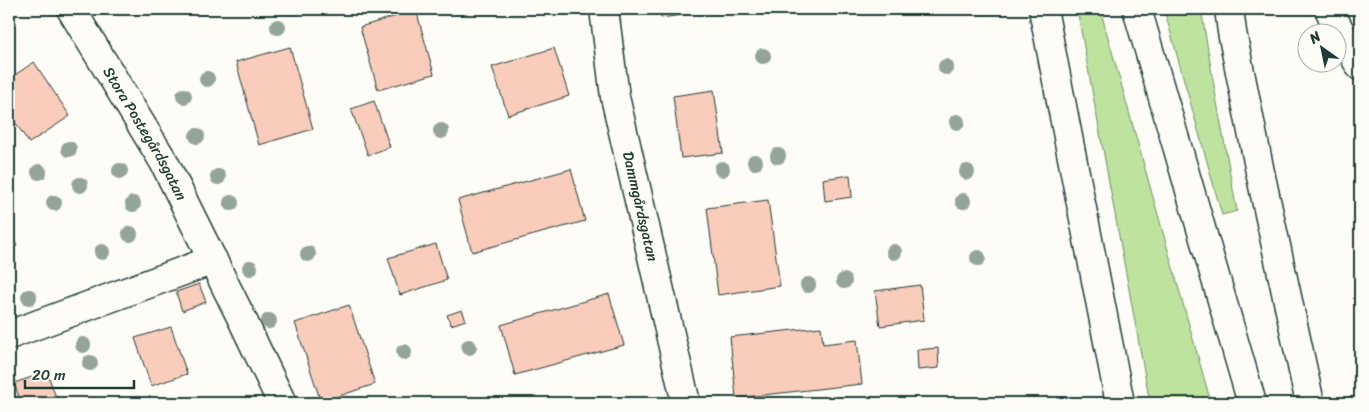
<svg xmlns="http://www.w3.org/2000/svg" width="1369" height="412" viewBox="0 0 1369 412" font-family="Sriracha,sans-serif">
<rect width="100%" height="100%" fill="#fdfcf7"/>
<filter id="ink" filterUnits="userSpaceOnUse"><feTurbulence type="fractalNoise" baseFrequency=".02" numOctaves="2"/><feDisplacementMap in="SourceGraphic" scale="10" xChannelSelector="R" yChannelSelector="G"/><feConvolveMatrix kernelMatrix="1 2 1 2 8 2 1 2 1" color-interpolation-filters="sRGB"/></filter>
<g filter="url(#ink)">
<path fill="#bee39e" stroke="#6e9069" d="M1077 9H1100L1211 403H1150Z
M1164 9H1201L1216 97 1237 211 1222 215Z"/>
<path fill="#f9ccbb" stroke="#1f3d34" d="M131 9H154L133 14Z
M660 9H711V11L661 18Z
M416 10 434 74 378 90 360 27Z
M290 47 313 129 259 145 236 62Z
M554 48 569 96 508 115 492 67Z
M34 62 70 116 29 143 9 113V79Z
M714 90 723 153 681 158 673 96Z
M374 101 390 147 368 155 351 109Z
M571 169 585 221 472 252 458 200Z
M850 175 852 197 825 201 823 179Z
M768 200 780 286 718 295 707 208Z
M9 231 17 246 9 250Z
M436 244 447 280 400 295 388 258Z
M199 284 206 302 182 311 176 292Z
M920 285 924 320 880 326 875 291Z
M609 294 624 345 515 375 501 325Z
M349 305 375 384 321 402 295 323Z
M462 310 466 320 451 325 447 315Z
M171 327 187 374 151 386 135 338Z
M821 327 823 344 857 340 862 384 736 398 730 337Z
M938 348 939 368 918 370 917 350Z
M47 372 58 403H21L14 383Z
M600 397 602 403H577Z"/>
<g fill="none" stroke-linecap="round" stroke-linejoin="round">
<g stroke="#1f3d34" stroke-width="31">
<g id="minor">
<path id="s1" d="M71 9 164 162 242 319 282 403"/>
<path id="s2" d="M604 9 615 97 686 403"/>
<path d="M9 335 213 260"/>
</g>
</g>
<g stroke="#1f3d34" stroke-width="31">
<path id="highway" d="M1043 9 1120 403
M1137 9 1252 403
M1229 9 1232 32 1260 172 1310 403
M1329 9 1335 22 1360 66"/>
</g>
<use href="#minor" stroke="#fdfcf7" stroke-width="28"/>
<use href="#highway" stroke="#fdfcf7" stroke-width="28"/>
</g>
<g fill="#94a597">
<circle cx="278" cy="27" r="8"/>
<circle cx="763" cy="56" r="8"/>
<circle cx="946" cy="67" r="8"/>
<circle cx="207" cy="79" r="8"/>
<circle cx="184" cy="96" r="8"/>
<circle cx="957" cy="122" r="8"/>
<circle cx="441" cy="131" r="8"/>
<circle cx="197" cy="136" r="8"/>
<circle cx="69" cy="149" r="8"/>
<circle cx="778" cy="156" r="8"/>
<circle cx="755" cy="162" r="8"/>
<circle cx="722" cy="169" r="8"/>
<circle cx="120" cy="171" r="8"/>
<circle cx="39" cy="172" r="8"/>
<circle cx="967" cy="172" r="8"/>
<circle cx="218" cy="177" r="8"/>
<circle cx="80" cy="185" r="8"/>
<circle cx="963" cy="201" r="8"/>
<circle cx="54" cy="203" r="8"/>
<circle cx="231" cy="203" r="8"/>
<circle cx="133" cy="204" r="8"/>
<circle cx="130" cy="234" r="8"/>
<circle cx="102" cy="252" r="8"/>
<circle cx="894" cy="252" r="8"/>
<circle cx="308" cy="254" r="8"/>
<circle cx="978" cy="258" r="8"/>
<circle cx="250" cy="268" r="8"/>
<circle cx="844" cy="281" r="8"/>
<circle cx="808" cy="285" r="8"/>
<circle cx="29" cy="297" r="8"/>
<circle cx="269" cy="321" r="8"/>
<circle cx="83" cy="345" r="8"/>
<circle cx="469" cy="347" r="8"/>
<circle cx="404" cy="352" r="8"/>
<circle cx="90" cy="363" r="8"/>
</g>
</g>
<g text-anchor="middle" stroke-width="5" stroke-linejoin="round" paint-order="stroke">
<g font-size="15" fill="#1f3d34" stroke="#fdfcf7">
<text dy="5" stroke="none"><textPath href="#s1" startOffset="145">Stora Postegårdsgatan</textPath></text>
<text dy="5" stroke="none"><textPath href="#s2" startOffset="201">Dammgårdsgatan</textPath></text>
</g>
</g>
<rect width="1369" height="412" fill="none" stroke="#fdfcf7" stroke-width="30"/>
<rect x="15" y="15" width="1339" height="382" fill="none" stroke="#1f3d34" stroke-width="2" filter="url(#ink)"/>
<g transform="translate(1322 48) rotate(327)"><circle r="24" fill="#fdfcf7" stroke="#a4b0a9"/>
<path d="M0-4L9 19L0 12L-9 19Z" fill="#1f3d34"/>
<text y="-8" font-size="14" font-weight="bold" text-anchor="middle" fill="#1f3d34">N</text>
</g>
<path d="M25 380v8h109v-8" fill="none" stroke="#1f3d34" stroke-width="2.5"/>
<text x="32" y="380" font-size="15" fill="#1f3d34" stroke="#fdfcf7" stroke-width="4" paint-order="stroke">20 m</text>
</svg>
